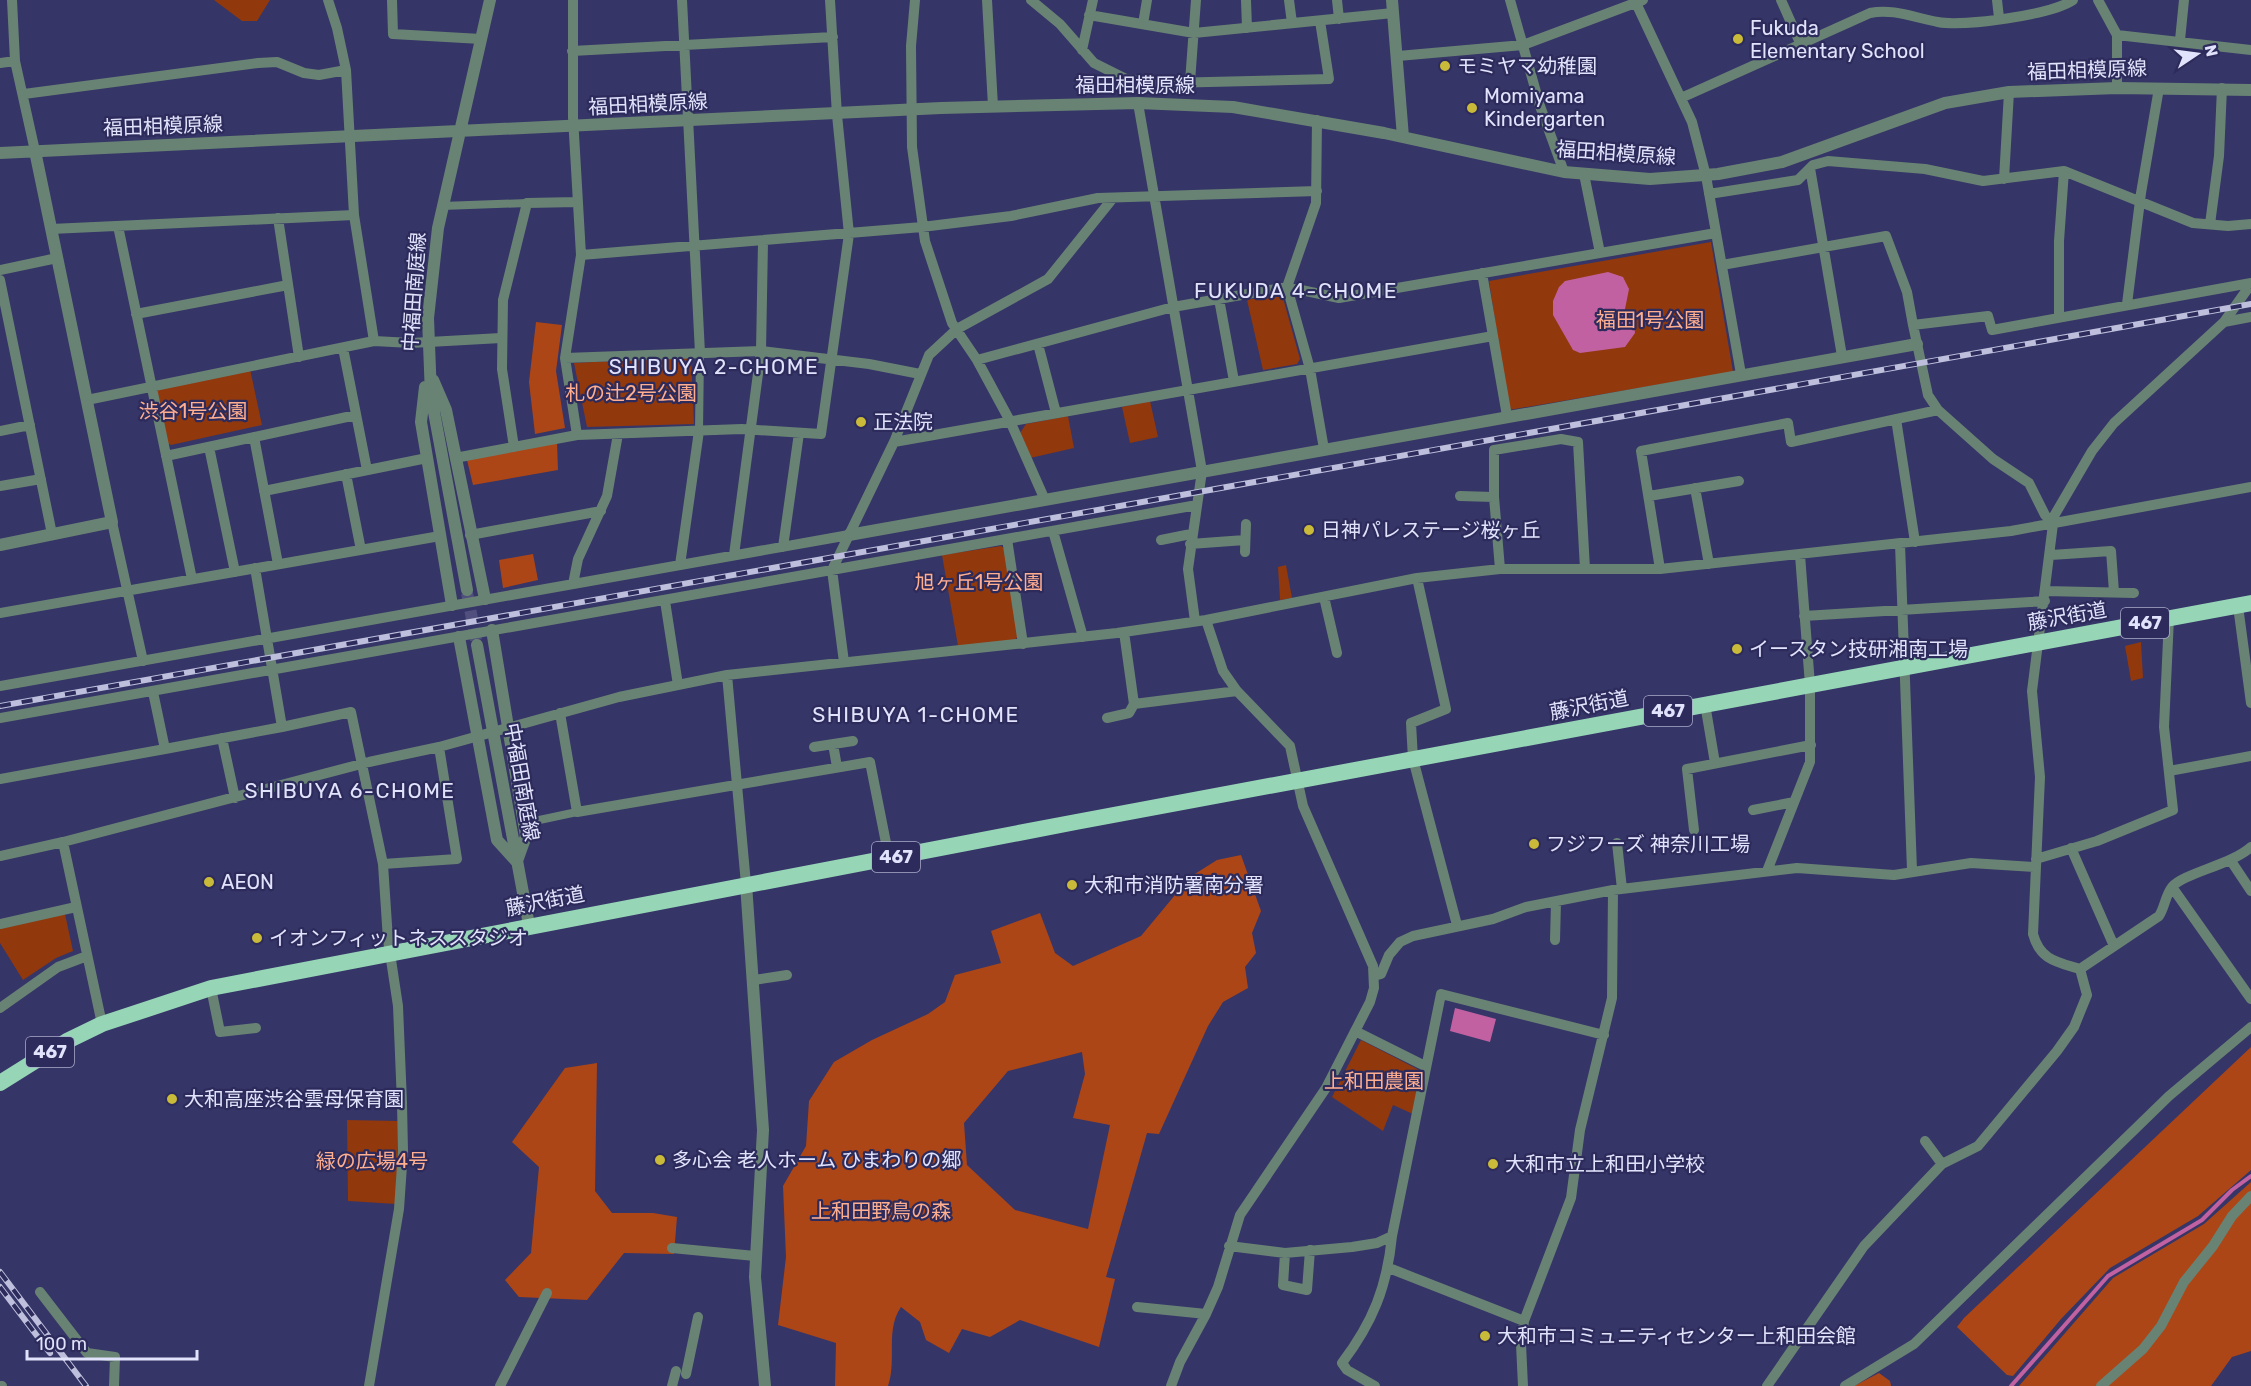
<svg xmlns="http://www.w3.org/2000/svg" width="2251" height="1386" viewBox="0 0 2251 1386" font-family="Rubik,'Noto Sans JP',sans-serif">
<rect width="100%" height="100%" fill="#363567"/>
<path fill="#91380d" d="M214 0H270L257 21H242Z
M1711 242 1733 372 1509 410 1489 281Z
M1278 294 1283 298 1300 359 1297 364 1263 370 1247 300Z
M691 357 694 424 587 427 574 363Z
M250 369 262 425 171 445 167 443 157 391 159 388Z
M1150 401 1158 437 1130 443 1122 407Z
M1068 416 1074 448 1030 458 1020 433 1026 424Z
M1001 546 1005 549 1018 636 1015 640 958 646 942 555Z
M1286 565 1292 598 1280 600 1278 567Z
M2141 642 2143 678 2131 681 2125 646Z
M65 914 73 951 56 958 23 980 0 943V928Z
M1361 1040 1423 1072 1413 1114 1393 1105 1383 1131 1332 1097Z
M347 1120 399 1121 396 1204 348 1201Z"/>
<path fill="#ac4617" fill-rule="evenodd" d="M536 322 562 325 556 371 565 428 535 434 529 382Z
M557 442 558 470 473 485 467 460Z
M533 554 538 580 503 588 499 560Z
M1241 855 1261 911 1252 933 1256 953 1245 967 1248 988 1223 1002 1208 1026 1159 1134 1147 1133 1106 1277 1115 1279 1099 1347 1020 1320 990 1337 962 1329 949 1353 926 1340 920 1322 901 1307C885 1330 897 1360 888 1386H835L836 1343 778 1325 786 1257 783 1186 806 1146 809 1101 834 1062 872 1040 928 1014 945 1002 955 975 1001 963 991 931 1040 913 1055 953 1073 966 1141 936 1190 877 1217 860ZM1082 1052 1085 1074 1073 1118 1110 1125 1088 1229 1015 1210 967 1165 964 1123 1008 1071Z
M2251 1047V1170L2198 1216 2110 1268 2061 1319 2013 1376 2007 1375 1957 1327 1964 1318Z
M597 1063 595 1191 612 1213H653L677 1217 674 1254 624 1253 587 1300 519 1297 505 1280 531 1253 539 1167 512 1142 565 1068Z
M2251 1182V1351L2232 1357 2211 1386H2019L2113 1278 2204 1224Z
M1879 1373 1890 1381 1891 1386H1854Z"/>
<path fill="#c261a1" d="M1608 272 1623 277 1629 289 1624 314 1634 325 1635 333 1625 347 1580 353 1573 350 1553 315V301L1559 287 1565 281Z
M1455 1008 1496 1019 1490 1042 1450 1031Z"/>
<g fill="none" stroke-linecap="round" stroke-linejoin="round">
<path stroke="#c261a1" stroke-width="4" d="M2011 1386 2108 1276 2202 1220 2232 1190 2251 1176"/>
<path stroke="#504f7d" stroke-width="12" stroke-dasharray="12 6" stroke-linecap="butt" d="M467 593 477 645"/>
<path stroke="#688374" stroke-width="8" d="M442 206 527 203
M699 431 700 353
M530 822 577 812"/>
<path stroke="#688374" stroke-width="10" d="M12 0 15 61 35 151
M328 0 337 28 346 70 354 215 374 341
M392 0 393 34 481 39
M573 0V117L581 255 565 358 577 435
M682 0 700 353
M915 0 911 46 912 147 925 241 952 323 977 360 1010 421 1045 500
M987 0 993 106
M1031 0 1060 24 1094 63 1126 79 1167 83 1329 79 1320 21
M1246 0 1247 28
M1289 0 1292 23
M1337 0 1339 19
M1510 0 1540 106 1564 172
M1781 0 1801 45
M1997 0 1999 18
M2098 0 2117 35V88
M1636 3 1692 122 1706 176 1741 374
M1089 15 1194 33 1393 13
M1143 24 1147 0
M2117 35 2251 50
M2180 40 2184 0
M1082 50 1093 0
M572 51 833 37
M1398 56 1523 45 1643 0
M0 63 15 61
M1190 82 1196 0
M24 94 258 63 277 62 304 73 319 75 346 70
M1681 98 1870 13C1893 8 1915 18 1938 22 1963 27 2051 15 2073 0
M1138 103 1202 471 1188 569 1195 621
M1317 120 1316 203 1287 287 1310 369 1324 449
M1810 168 1842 356
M1584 174 1600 253
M2004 179 2009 92
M1709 194 1798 180 1813 165 1828 161 1925 169 1983 181 2064 171 2193 223 2228 226 2251 224
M278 218 299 357
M2210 224 2219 156 2222 88
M118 226 192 579
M51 229 354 215
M581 255 922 227 1011 216 1098 198 1317 191
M1722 265 1886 236 1907 292 1913 325
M0 270 57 258
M1482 273 1507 416
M0 280 52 534
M1219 299 1234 381
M2127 304 2141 193 2159 88
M136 314 288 285
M2059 317V241L2064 171
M2224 322 2251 317
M1038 344 1056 413
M343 348 367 470
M565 358 761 351 869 364 920 374
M977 360 1173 307 1287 287 1339 298 1716 233
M87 400 374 341 411 343 501 338
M1896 419 1915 542
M0 431 30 425
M254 437 278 564
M894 442 1493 336
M209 447 235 572
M514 447 502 369 503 300 527 203 577 202
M166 456 356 415
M455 458 577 435 742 429 821 434 849 234 837 115 830 0
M346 474 361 550
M0 486 41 479
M1695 488 1709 564
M264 491 427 458
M1460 496 1494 497
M1649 496 1739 481
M112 522 143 661
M2053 524 2045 515 2029 483 1993 459 1938 410 1928 395 1913 325 1988 316 1992 330 2251 283
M1053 531 1083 637
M470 535 601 511
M1007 539 1023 644
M1161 540 1191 534
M1190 544 1245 540
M1900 544 1912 870
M783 547 799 433
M1245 552 1246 524
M734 555 761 351 763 242
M2051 555 2111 551 2114 592
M680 565 699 431
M1500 569 1494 497V450L1561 439 1578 442 1585 569
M1660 569 1641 451 1788 423 1791 442 1938 410
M1417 578 1446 709 1411 723 1413 759 1457 925
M573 584 578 559 607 496 618 434
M2046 591 2134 593
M1324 597 1337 653
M665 601 678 685
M2238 606 2251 703
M0 613 440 536
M1804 616 2045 601
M1124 632 1134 704 1237 691
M844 662 832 570 894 442 929 355 957 329 1048 279 1113 198
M727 675 746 884
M0 686 849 535
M153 692 165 749 282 727 255 568
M1705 704 1715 763
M560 713 577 812 870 762 889 858
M0 718 1197 505
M1107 718 1129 713 1134 704
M282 727 351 712 383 864 388 940 398 1006 402 1103 403 1151 399 1209 369 1386
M222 738 235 798
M833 744 837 767
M814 747 853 741
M2169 771 2251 756
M0 779 165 749
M1753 810 1794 802
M1694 830 1687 769 1811 745
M63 842 102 1024
M1617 843 1622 889
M2071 848 2114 946
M0 856 63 842 369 762 439 747 619 697 727 675 1117 633 1206 620 1417 578 1500 569H1660L2011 531 2251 487
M2036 859 2097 841 2173 810 2164 727 2169 618
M2231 861 2251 891
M383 864 457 859 439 747
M1767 871 1810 762V685L1800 555
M2172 887 2251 999
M0 924 76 907
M1555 940 1556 902
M2080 969C2057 962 2040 960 2033 934L2040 777 2032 691 2054 516 2092 451 2114 423 2224 322 2251 284
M1374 976 1381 974 1389 955 1400 942 1413 936 1493 919 1526 907 1613 890 1797 868 1894 875 1971 863 2035 867
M754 980 787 975
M211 988 220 1032 256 1028
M0 1008 58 967 87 956
M1355 1031 1425 1066
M1925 1141 1942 1164
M1229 1246 1285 1253 1352 1247 1377 1243 1392 1236
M672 1248 755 1256
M1285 1253 1283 1285 1307 1290 1310 1250
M1389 1268 1524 1321
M40 1292 87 1353 115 1357 114 1386
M1137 1307 1206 1314
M686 1374 698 1317
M0 1386H2
M500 1386 547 1293
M672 1386 676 1371
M1171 1386 1180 1362 1206 1314 1218 1287 1240 1215 1326 1088 1370 1002 1374 988 1373 966 1303 806 1290 746 1237 691 1223 671 1206 620
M1375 1386 1347 1370 1342 1363C1373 1322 1387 1287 1392 1236L1441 994 1604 1035
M1523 1386 1521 1344 1524 1321 1571 1198 1580 1130 1612 998 1613 890
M1767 1386 1864 1246 1942 1164 1978 1146 2057 1051 2074 1027 2087 995 2080 969 2159 916C2165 907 2165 896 2172 887 2184 873 2231 865 2251 847
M1845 1386 1914 1344 2169 1096 2251 1027
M2101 1386 2143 1349 2161 1326 2184 1282 2213 1246 2232 1216 2251 1196"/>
<path stroke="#688374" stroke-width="12" d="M1392 0 1403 137
M0 153 941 108 1138 103 1233 107 1384 133 1564 172 1650 179 1718 174 1782 162 1945 103 2009 92 2117 88 2251 90
M433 380 446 410 485 599
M425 387 421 422 452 605
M849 535 1917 344
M0 545 112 522 35 151
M467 590 431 396 428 318 438 228 490 0
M492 630 526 836 517 861
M459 637 497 840 516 861
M477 645 529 925
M746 884 763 1130 755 1277 765 1386"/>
<path stroke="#96d6b6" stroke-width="16" d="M0 1083 67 1041 102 1024 211 988 1076 822 2251 603"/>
<g stroke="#bdbfdd" stroke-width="6">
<path id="rail" d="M0 706 2251 304
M0 1272 86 1386
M0 1287 50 1353"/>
</g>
<use href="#rail" stroke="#2c2b5b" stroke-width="4" stroke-dasharray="11" stroke-linecap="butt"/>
</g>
<g fill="#caba39" stroke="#2c2b5b" stroke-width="2">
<circle cx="1738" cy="39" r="6"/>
<circle cx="1445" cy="66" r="6"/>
<circle cx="1472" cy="108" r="6"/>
<circle cx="861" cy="422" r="6"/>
<circle cx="1309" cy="530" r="6"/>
<circle cx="1737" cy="649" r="6"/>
<circle cx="1534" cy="844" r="6"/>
<circle cx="209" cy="882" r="6"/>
<circle cx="1072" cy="885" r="6"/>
<circle cx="257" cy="938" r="6"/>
<circle cx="172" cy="1099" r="6"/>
<circle cx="660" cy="1160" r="6"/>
<circle cx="1493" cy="1164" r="6"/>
<circle cx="1485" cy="1336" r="6"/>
</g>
<g text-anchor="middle" stroke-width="4.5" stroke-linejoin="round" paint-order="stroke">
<g fill="#2c2b5b" stroke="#abaccc" stroke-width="1.5">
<rect x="2121" y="608" width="48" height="30" rx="4.5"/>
<rect x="1644" y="696" width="48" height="30" rx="4.5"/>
<rect x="872" y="842" width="48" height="30" rx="4.5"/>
<rect x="26" y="1037" width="48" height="30" rx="4.5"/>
</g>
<g font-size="18" font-weight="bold" fill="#e1e3fc">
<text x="2145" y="629">467</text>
<text x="1668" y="717">467</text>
<text x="896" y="863">467</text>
<text x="50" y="1058">467</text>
</g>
<g font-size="20" fill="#e1e3fc" stroke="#2c2b5b" text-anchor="start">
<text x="1750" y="35">Fukuda<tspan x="1750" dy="23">Elementary School</tspan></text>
<text x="1457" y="73">モミヤマ幼稚園</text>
<text x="1484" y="103">Momiyama<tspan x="1484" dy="23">Kindergarten</tspan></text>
<text x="873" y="429">正法院</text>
<text x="1321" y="537">日神パレステージ桜ヶ丘</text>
<text x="1749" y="656">イースタン技研湘南工場</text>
<text x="1546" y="851">フジフーズ 神奈川工場</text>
<text x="221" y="889">AEON</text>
<text x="1084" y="892">大和市消防署南分署</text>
<text x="269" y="945">イオンフィットネススタジオ</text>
<text x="184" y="1106">大和高座渋谷雲母保育園</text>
<text x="672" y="1167">多心会 老人ホーム ひまわりの郷</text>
<text x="1505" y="1171">大和市立上和田小学校</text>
<text x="1497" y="1343">大和市コミュニティセンター上和田会館</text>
</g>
<g font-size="20" fill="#e1e3fc" stroke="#2c2b5b">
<text transform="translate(2087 70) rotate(-2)" y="7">福田相模原線</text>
<text x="1135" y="92">福田相模原線</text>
<text transform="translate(648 104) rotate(-3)" y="7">福田相模原線</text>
<text transform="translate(163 126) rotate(-2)" y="7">福田相模原線</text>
<text transform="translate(1616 153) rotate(4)" y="7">福田相模原線</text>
<text transform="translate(414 292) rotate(-86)" y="7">中福田南庭線</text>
<text transform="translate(2067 616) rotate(-10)" y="7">藤沢街道</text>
<text transform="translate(1589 705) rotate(-11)" y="7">藤沢街道</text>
<text transform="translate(522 782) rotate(80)" y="7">中福田南庭線</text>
<text transform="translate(545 901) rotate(-11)" y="7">藤沢街道</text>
</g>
<g font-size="20" fill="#ffae8f" stroke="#2c2b5b">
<text x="1650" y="327">福田1号公園</text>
<text x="631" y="400">札の辻2号公園</text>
<text x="193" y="418">渋谷1号公園</text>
<text x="979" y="589">旭ヶ丘1号公園</text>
<text x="1374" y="1088">上和田農園</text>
<text x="372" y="1168">緑の広場4号</text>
<text x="881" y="1218">上和田野鳥の森</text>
</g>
<g font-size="21" letter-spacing="1.5" fill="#e1e3fc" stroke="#2c2b5b">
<text x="1296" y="298">FUKUDA 4-CHOME</text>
<text x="714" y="374">SHIBUYA 2-CHOME</text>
<text x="916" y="722">SHIBUYA 1-CHOME</text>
<text x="350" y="798">SHIBUYA 6-CHOME</text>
</g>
</g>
<g transform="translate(2197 54) rotate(77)" stroke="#2c2b5b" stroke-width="4.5" paint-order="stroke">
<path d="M0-4.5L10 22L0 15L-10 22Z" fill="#e1e3fc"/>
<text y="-9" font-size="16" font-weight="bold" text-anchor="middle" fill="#e1e3fc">N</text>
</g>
<path d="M27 1350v9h170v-9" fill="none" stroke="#e1e3fc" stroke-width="3"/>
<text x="36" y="1350" font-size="18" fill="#e1e3fc" stroke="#2c2b5b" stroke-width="4.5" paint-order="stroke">100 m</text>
</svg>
